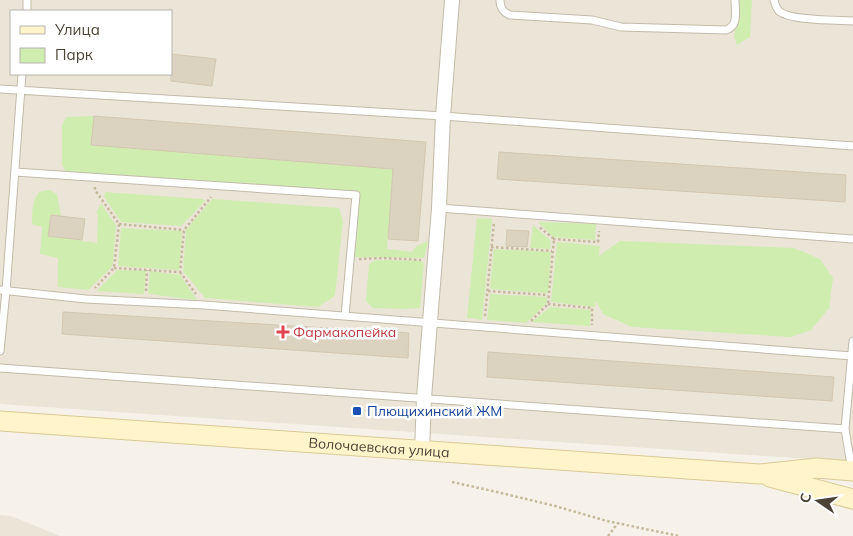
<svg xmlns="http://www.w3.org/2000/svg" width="853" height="536" viewBox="0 0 853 536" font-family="Mulish,sans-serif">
<rect width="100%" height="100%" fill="#f6f2e9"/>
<path fill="#eae5d7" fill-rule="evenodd" d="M0 0H853V462L0 404ZM11 11H171V74H11Z
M0 515 11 516 60 536H0Z"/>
<path fill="#cfedaf" d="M738 0H752L750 37 737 45 734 37 736 27Z
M94 116 92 145 393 169 387 249 412 252 417 246 428 241 424 258 351 257 356 195 66 172 62 165V126L66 117Z
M49 190 57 194 61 216 51 215 49 236 97 243 98 215 96 213 101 204 116 225 113 264 111 268 88 290 58 287V258L40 254 42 227 32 224C32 213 32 201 39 192Z
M105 192 202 199 205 201 181 226 121 222 104 197Z
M212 199 339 208 343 221 335 296 318 307 205 298 183 271 186 230Z
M477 218 492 219 482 320 467 318Z
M538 222 596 224 595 240 553 237Z
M533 225 551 241 550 249 530 248Z
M121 228 182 231 179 270 118 266Z
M620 241 794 248 820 259 833 278 829 308 811 330 791 337 632 327 603 314 596 301 595 307 551 302 557 242 600 246 599 256Z
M494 249 551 252 548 293 490 289Z
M376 260 420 261 424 263 420 308 405 309 373 308 366 301 369 264Z
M117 270 146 271 144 294 97 291Z
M150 271 180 275 197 300 148 294Z
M490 294 547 297 546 304 526 323 487 320Z
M550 307 591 310 590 326 532 322Z"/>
<path fill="#dcd2c0" stroke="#d4c7b0" d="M171 54 216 59 212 86 171 81Z
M94 116 426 142 418 241 388 239 393 169 91 145Z
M499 152 846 175 845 202 497 179Z
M51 215 85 219 82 240 48 236Z
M507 230 529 231 527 247 506 246Z
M63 312 409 333 408 358 62 334Z
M488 352 834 377 832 401 487 377Z"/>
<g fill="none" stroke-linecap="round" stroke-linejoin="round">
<g stroke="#c2bbaa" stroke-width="9">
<path id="lane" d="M500 0C500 8 503 12 510 15L592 20 621 27 726 30C739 26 735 11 735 0
M774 0C775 4 776 8 779 11 790 21 837 20 853 21
M27 11V0
M0 89 443 116 853 146
M15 172 356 195 345 316
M439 208 853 239
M0 290 86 299 204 305 852 356
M0 351 6 291 22 74
M0 368 845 429
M850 459 845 429 853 341"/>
</g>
<g stroke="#c2bbaa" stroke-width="16">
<path id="street" d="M422 451 424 398 439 208 443 116 452 0"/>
</g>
<g stroke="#daca95" stroke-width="21">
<g id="secondary">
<path id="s1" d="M0 421 759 474 817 468 853 471"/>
<path d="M770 477 853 499"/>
</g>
</g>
<path stroke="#c6b89a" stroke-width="2.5" stroke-dasharray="2.5 2.5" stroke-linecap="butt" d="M95 187V190L119 224 114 268 95 288
M119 224 184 230
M553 239 598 242 599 231
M491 247 552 251
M359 259 383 258 421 260
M114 268 180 272 184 230 211 197
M180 272 196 294
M146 291 147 270
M488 291 548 295
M548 304 592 308V325
M485 316 494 222
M531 321 548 304 554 239 538 226
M452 482 497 492 555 506 607 521 679 536
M608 536 618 523"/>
<use href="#lane" stroke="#fff" stroke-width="7"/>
<use href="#street" stroke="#fff" stroke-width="14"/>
<use href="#secondary" stroke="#fff4ca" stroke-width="19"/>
</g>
<path fill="#e0444e" stroke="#fff" stroke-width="2" d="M280.5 324.5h5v5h5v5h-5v5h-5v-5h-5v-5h5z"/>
<rect fill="#1a4fb4" stroke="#fff" stroke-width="2" x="352" y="406" width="10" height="10" rx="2.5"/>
<g text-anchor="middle" stroke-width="5" stroke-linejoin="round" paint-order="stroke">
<g font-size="14" fill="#be3a42" stroke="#fff" text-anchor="start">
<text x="293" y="337">Фармакопейка</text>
</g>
<g font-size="14" fill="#164399" stroke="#fff" text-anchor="start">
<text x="367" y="416">Плющихинский ЖМ</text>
</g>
<g font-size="14" fill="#4b4336" stroke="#fff">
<text dy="5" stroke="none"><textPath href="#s1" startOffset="380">Волочаевская улица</textPath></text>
</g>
</g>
<rect x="10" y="10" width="162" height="65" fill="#ffffff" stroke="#b7b4af"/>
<rect x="20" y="26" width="25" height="8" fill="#fff4ca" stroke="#b7b4af"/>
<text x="55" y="35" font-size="15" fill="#4b4336">Улица</text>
<rect x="20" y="48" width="25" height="15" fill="#cfedaf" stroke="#b7b4af"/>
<text x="55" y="60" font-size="15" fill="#4b4336">Парк</text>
<g transform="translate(818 501) rotate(283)" stroke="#ffffff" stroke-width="4" paint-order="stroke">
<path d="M0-4L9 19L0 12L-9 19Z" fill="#4b4336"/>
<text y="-8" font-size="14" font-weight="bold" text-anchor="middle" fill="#4b4336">С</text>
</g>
</svg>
